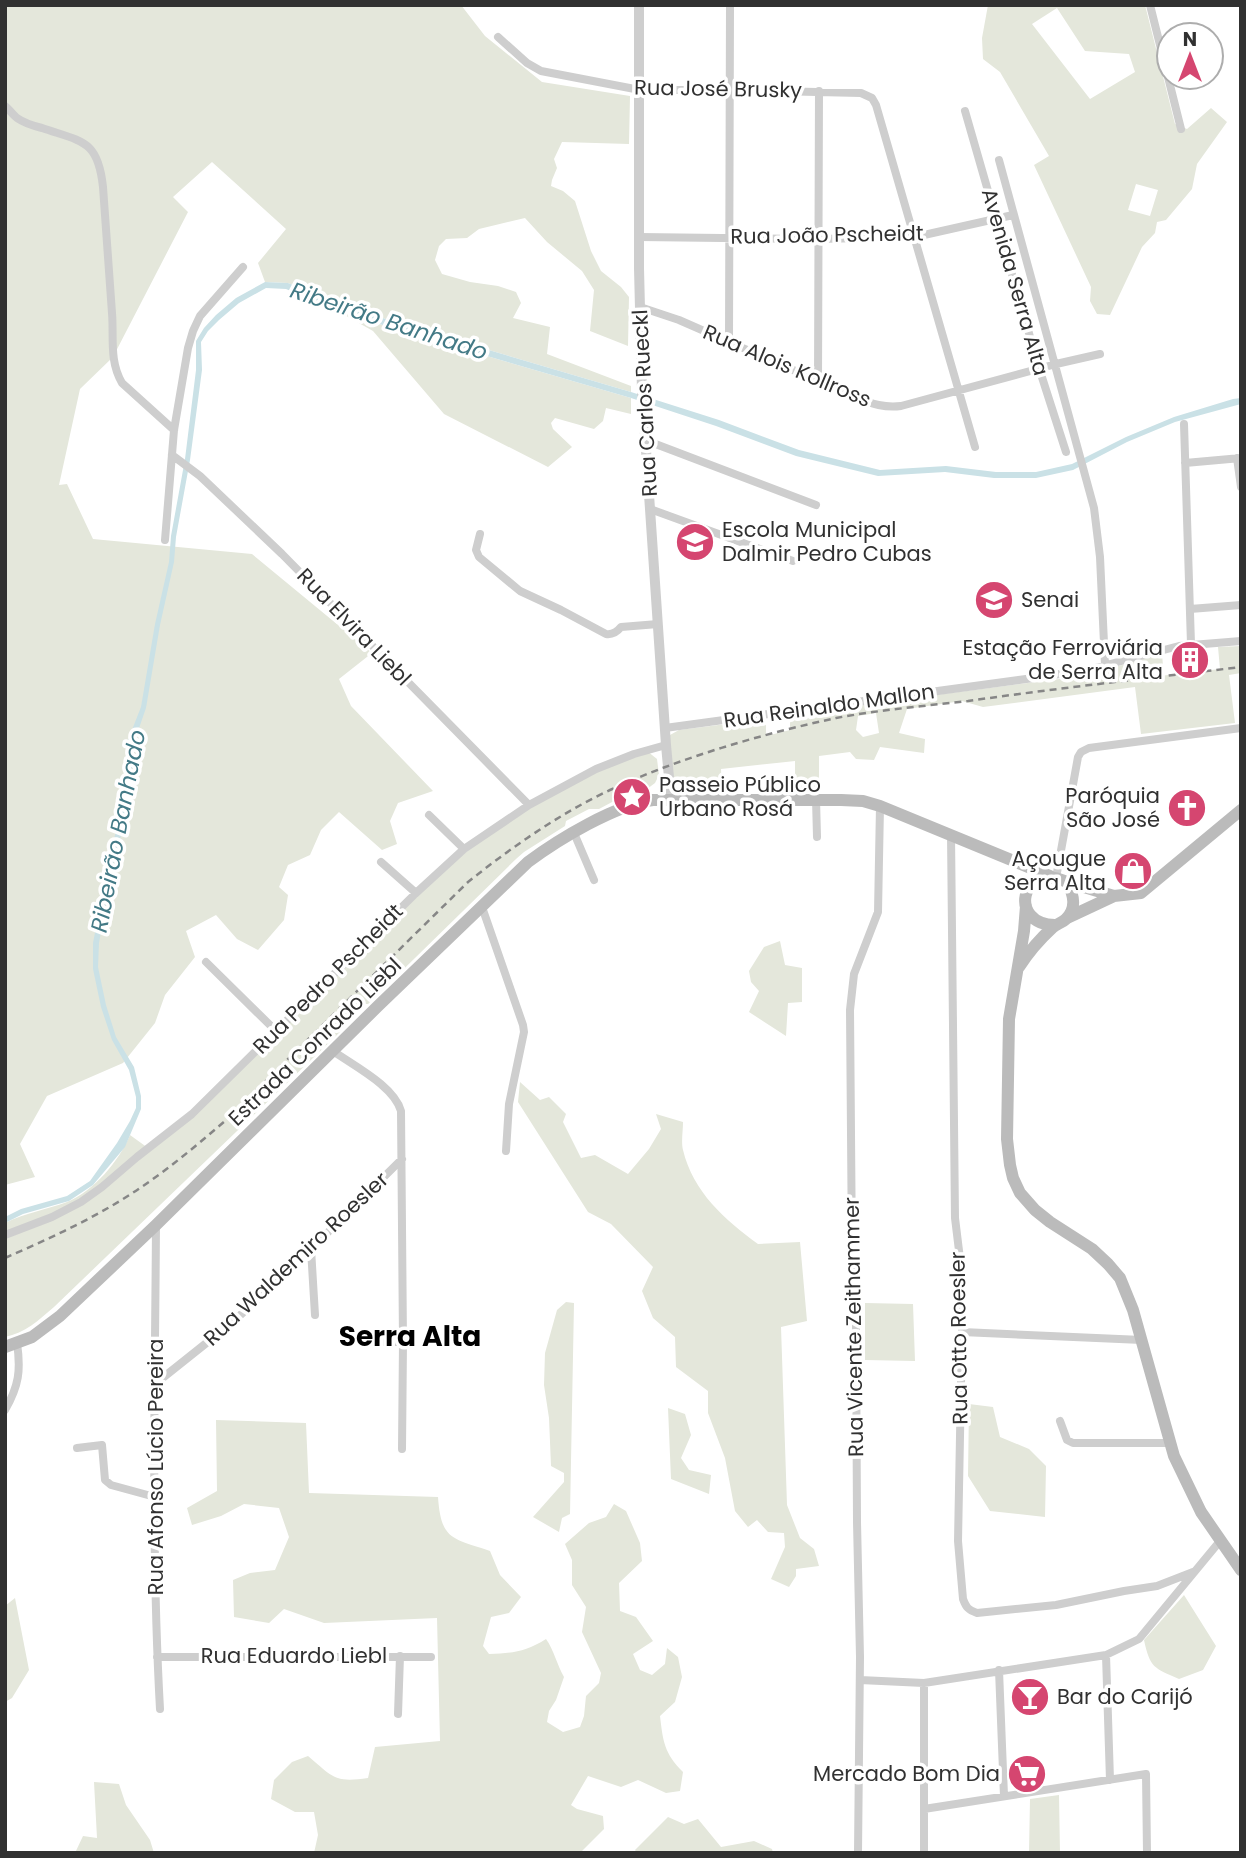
<svg xmlns="http://www.w3.org/2000/svg" width="1246" height="1858" viewBox="0 0 1246 1858" font-family="Poppins,sans-serif">
<rect width="100%" height="100%" fill="#fff"/>
<path fill="#e4e7db" fill-rule="evenodd" d="M5 5H461L485 36 542 82 630 96 629 144 562 142 554 159 557 168 552 180 551 186 563 191 575 201 591 251 601 271 621 287 629 297 628 346 590 331 594 290 582 271 547 242 525 218 479 229 467 238 446 239 439 246 435 260 442 274 470 282 498 286 516 292 521 303 513 318 550 327 547 354 631 386V392L404 325 337 303 288 283 265 282 258 263 286 229 212 162 173 197 188 212 113 357 80 389 59 485 67 484 93 539 252 554 372 653 339 679 351 706 433 791 398 803 390 821 397 844 382 850 339 812 321 830 310 855 288 865 279 887 288 895 284 920 258 950 237 939 216 915 186 931 195 957 165 995 155 1023 123 1063 47 1096 20 1144 35 1177 5 1185Z
M988 5H1145L1175 124 1187 129 1211 108 1227 122 1197 164 1192 189 1166 220 1157 222 1155 233 1142 247 1110 315 1097 314 1090 301 1091 287 1034 165 1049 156 1000 72 983 59 982 38ZM1057 8 1085 51 1129 54 1135 72 1090 99 1032 24ZM1136 184 1158 190 1150 216 1128 210Z
M334 309 401 331 631 398V414L606 408 603 421 594 429 555 418 551 423 553 429 572 447 548 467 444 414 373 331Z
M1241 646V673L1229 675 1235 723 1141 734 1135 687 983 707 962 701 907 709 899 733 925 739 924 753 880 747 874 760 856 759 850 752 819 756V791L795 790V761L721 769 722 793C713 793 702 794 693 792 665 788 670 756 670 735L679 730 766 719V736L790 730V716L836 708 1067 678 1093 673 1162 654 1163 666 1141 669 1142 678 1220 669 1218 647ZM876 713 879 733 863 737 856 730 858 716Z
M647 751 657 759 659 775 655 783 647 789 614 801 599 809H589L566 821 565 826 524 852 516 859 368 1004H362L341 1024 340 1032 54 1307C39 1320 25 1333 5 1337V1223C27 1212 46 1210 67 1202 94 1191 119 1161 130 1135L148 1148 192 1114 416 893 509 817 596 769Z
M780 941 785 965 802 968V1002L788 1003 786 1036 749 1012 759 991 751 982 749 971 764 947Z
M520 1082 540 1100 549 1097 566 1114 563 1122 581 1158 595 1155 628 1174 649 1149 661 1129 656 1114 683 1122C683 1131 681 1142 683 1150 693 1192 725 1220 758 1244L800 1242 807 1321 781 1327 787 1505 800 1538 814 1549 819 1566 796 1569V1576L789 1587 771 1579 785 1547 784 1533 768 1532 757 1520 748 1527 735 1511 725 1458 708 1413V1391L676 1367 675 1337 653 1318 642 1291 653 1267 611 1224 588 1212 518 1102Z
M566 1302 574 1303 570 1514 562 1518 559 1532 533 1517 564 1482V1473L551 1466 549 1418 544 1385 545 1353 557 1310Z
M865 1303 913 1304 915 1361 865 1360Z
M969 1404 993 1407 1000 1437 1029 1449 1046 1466 1045 1517 990 1511 968 1476Z
M668 1408 685 1414 691 1435 681 1458 689 1470 711 1475 709 1494 671 1479Z
M216 1420 306 1423 309 1493 438 1497C441 1541 453 1538 490 1551L500 1575 521 1597 509 1613 491 1617 483 1646 489 1654C513 1653 525 1652 546 1639 554 1650 557 1665 564 1677L556 1700 549 1711 547 1722 563 1732 580 1727 584 1716 586 1696 599 1683 601 1673 582 1632 586 1607 572 1585V1560L565 1544 589 1523 606 1517 614 1504 626 1511 640 1543 642 1561 619 1583 620 1611 636 1617 653 1641 633 1654 640 1670 652 1675 665 1664 667 1648 678 1657 682 1677 675 1702 660 1716C663 1741 664 1753 683 1772L680 1791 666 1793 638 1780 621 1787 588 1776 571 1805 577 1809 603 1816 604 1829 580 1853H314L318 1835 314 1812H295L271 1799 274 1780 292 1762 308 1756C333 1777 334 1783 368 1778L375 1747 440 1741 437 1618 324 1623 284 1609 269 1623 234 1617 233 1580 250 1573 275 1570 289 1537 279 1508 244 1504 221 1516 192 1525 187 1508 217 1491Z
M1184 1595 1216 1646 1203 1670 1179 1679C1154 1668 1150 1668 1144 1640Z
M15 1598 29 1670 12 1698 5 1702V1606Z
M94 1782 119 1784 126 1805 150 1840 154 1853H75L83 1836 97 1838Z
M1059 1795 1060 1853H1029L1030 1799Z
M668 1817 684 1824 698 1819 721 1847 754 1841 772 1849 773 1853H637L635 1850Z"/>
<path fill="#cae1e6" d="M265 282 288 283 337 303 404 325 631 392 719 420 799 450 880 470 946 466 996 472H1036L1072 464 1126 437 1174 417 1233 399 1241 398V404L1175 422 1127 442 1073 470 1036 478H994L945 472 878 476 796 456 716 426 631 398 401 331 334 309 286 289 266 288 239 303 219 320 208 331 201 342 202 370 190 460 176 537 174 562 160 625 146 708 137 734 123 828 113 865 99 943 98 967 106 1005 116 1037 134 1067 141 1096V1109L125 1147 93 1185 69 1201 23 1214 5 1223V1217L21 1209 67 1196 90 1181 117 1143 130 1121 136 1108V1097L129 1070 112 1040 101 1007 93 969V943L108 864 117 827 128 740 141 707 155 624 169 562 171 536 185 459 196 370V341L204 328 216 315 236 298Z"/>
<g fill="none" stroke-linecap="round" stroke-linejoin="round">
<path stroke="#cecece" stroke-width="8" d="M1150 5 1181 129
M498 37 527 63 541 71 640 90H731L861 93 872 98 876 105 975 447
M5 106C9 109 12 114 17 118 24 123 34 126 42 128 83 142 98 140 103 187 106 229 109 271 112 313 114 337 109 361 122 383L174 430
M965 111 1039 368 1066 452
M999 160 1094 508 1100 557 1105 665
M639 237 817 239 915 237 1013 215
M640 307 679 320 857 398C872 404 885 408 901 406L1056 364 1100 354
M729 341 730 5
M818 381 819 91
M1184 424 1191 644
M645 440 816 505
M172 455 200 476 282 554 529 805
M1237 458 1241 487
M1185 463 1241 458
M650 509 793 561
M480 534 476 550 479 557 520 591 561 610 606 634C613 635 617 632 621 627L658 624
M165 540 174 430 188 348 193 331 200 316 243 267
M1190 609 1241 605
M665 728 1041 677 1091 669 1179 646 1241 641
M816 799 817 837
M429 815 464 849
M574 833 594 880
M951 834 955 1218 961 1267 962 1332 958 1541 963 1599C966 1607 968 1610 977 1613L1056 1605 1124 1591 1157 1586 1193 1572
M381 862 416 893
M1056 878 1078 757 1081 752 1089 748 1241 728
M482 907 523 1025 524 1032 509 1104 506 1151
M206 962 276 1031
M333 1051C354 1066 394 1086 401 1111L403 1342 402 1449
M156 1225C155 1386 151 1548 160 1709
M5 1235 52 1217 81 1202 102 1187 137 1157 192 1114 416 893 464 849 529 805 596 769 634 754 666 745
M311 1249 315 1315
M962 1332 1142 1340
M354 1342H403
M155 1384 234 1321 311 1249 402 1159
M5 1410C19 1386 21 1370 17 1343
M1060 1421 1067 1440 1073 1443H1169
M77 1448 102 1445 105 1480 111 1485 155 1497
M1106 1655 1110 1780
M157 1657H431
M999 1670 1004 1796
M860 1680 924 1683 1106 1655 1139 1639 1220 1541
M924 1683V1853
M398 1714 400 1656
M924 1809 1146 1774 1147 1853
M858 1853 860 1657 857 1522 856 1326 852 1256 850 1010 854 974 878 912 880 806"/>
<path stroke="#cecece" stroke-width="10" d="M639 5V268L642 391 666 745 671 799"/>
<path stroke="#bbb" stroke-width="12" d="M1067 882 1114 896 1141 893 1241 810
M1026 906 1024 931 1009 1019 1007 1139 1010 1165 1013 1178 1020 1193 1035 1210 1050 1222 1092 1249 1108 1264 1120 1278 1133 1310 1174 1456 1201 1512 1241 1570
M1067 918 1114 896
M1019 967C1028 953 1040 939 1052 928 1056 924 1062 923 1066 919 1077 908 1074 895 1067 882 1020 860 1008 925 1055 925
M5 1347 32 1337 60 1316 156 1225 378 1006 528 862C559 839 615 805 653 800H841L863 801 880 806 1050 876"/>
<path stroke="#868686" stroke-width="2.5" stroke-dasharray="7 5" stroke-linecap="butt" d="M5 1258C51 1238 99 1216 140 1188 170 1168 198 1144 225 1121L468 882C512 847 559 814 610 790 679 758 762 734 836 718 879 710 924 706 968 701 1059 688 1150 678 1241 667"/>
</g>
<defs>
<g id="school-disc" transform="scale(2.0125)"><circle r="9.5" fill="#d54670" stroke="#fff"/><path d="M0-5L7-2L0 1L-7-2ZM-4 1L0 2.5L4 1V4Q0 6-4 4Z" fill="#fff"/></g>
<g id="university-disc" transform="scale(2.0125)"><circle r="9.5" fill="#d54670" stroke="#fff"/><path d="M0-5L7-2L0 1L-7-2ZM-4 1L0 2.5L4 1V4Q0 6-4 4Z" fill="#fff"/></g>
<g id="building-disc" transform="scale(2.0125)"><circle r="9.5" fill="#d54670" stroke="#fff"/><path d="M-4-6H4V6H1V3H-1V6H-4ZM-2.5-4.3h1.7v1.8h-1.7ZM.8-4.3h1.7v1.8H.8ZM-2.5-1h1.7V.8h-1.7ZM.8-1h1.7V.8H.8Z" fill="#fff"/></g>
<g id="sight-disc" transform="scale(2.0125)"><circle r="9.5" fill="#d54670" stroke="#fff"/><path d="M0-6L1.8-2.2L6-1.7L2.9 1.2L3.7 5.4L0 3.3L-3.7 5.4L-2.9 1.2L-6-1.7L-1.8-2.2Z" fill="#fff"/></g>
<g id="church-disc" transform="scale(2.0125)"><circle r="9.5" fill="#d54670" stroke="#fff"/><path d="M-1.2-6h2.4v3.5h3.3v2.4h-3.3V6h-2.4V-.1h-3.3v-2.4h3.3Z" fill="#fff"/></g>
<g id="shop-disc" transform="scale(2.0125)"><circle r="9.5" fill="#d54670" stroke="#fff"/><path d="M-5-2.5h2.3a2.7 3.5 0 0 1 5.4 0H5L5.5 6h-11ZM-1.5-2.5h3a1.5 2.3 0 0 0-3 0Z" fill="#fff"/></g>
<g id="bar-disc" transform="scale(2.0125)"><circle r="9.5" fill="#d54670" stroke="#fff"/><path d="M-6-5H6L.8 .8V4.5H3.5V6h-7V4.5H-.8V.8Z" fill="#fff"/></g>
<g id="supermarket-disc" transform="scale(2.0125)"><circle r="9.5" fill="#d54670" stroke="#fff"/><path d="M-6-5.5h2.5l.6 2H6L4.5 2H-2.5L-4.4-4H-6ZM-1.5 3.2a1.3 1.3 0 1 0 .1 0ZM3 3.2a1.3 1.3 0 1 0 .1 0Z" fill="#fff"/></g>
</defs>
<g fill-rule="evenodd">
<use href="#school-disc" x="695" y="542"/>
<use href="#university-disc" x="994" y="600"/>
<use href="#building-disc" x="1190" y="660"/>
<use href="#sight-disc" x="632" y="797"/>
<use href="#church-disc" x="1187" y="808"/>
<use href="#shop-disc" x="1133" y="871"/>
<use href="#bar-disc" x="1030" y="1697"/>
<use href="#supermarket-disc" x="1027" y="1774"/>
</g>
<g text-anchor="middle" stroke-width="7" stroke-linejoin="round" paint-order="stroke">
<g font-size="21" fill="#313131" stroke="#fff">
<text transform="translate(718 89) rotate(1)" y="7">Rua José Brusky</text>
<text transform="translate(827 235) rotate(-1)" y="7">Rua João Pscheidt</text>
<text transform="translate(1015 282) rotate(74)" y="7">Avenida Serra Alta</text>
<text transform="translate(787 366) rotate(23)" y="7">Rua Alois Kollross</text>
<text transform="translate(645 403) rotate(-93)" y="7">Rua Carlos Rueckl</text>
<text transform="translate(354 627) rotate(46)" y="7">Rua Elvira Liebl</text>
<text transform="translate(829 706) rotate(-8)" y="7">Rua Reinaldo Mallon</text>
<text transform="translate(328 979) rotate(-45)" y="7">Rua Pedro Pscheidt</text>
<text transform="translate(315 1042) rotate(-44)" y="7">Estrada Conrado Liebl</text>
<text transform="translate(296 1259) rotate(-43)" y="7">Rua Waldemiro Roesler</text>
<text transform="translate(854 1327) rotate(-91)" y="7">Rua Vicente Zeithammer</text>
<text transform="translate(959 1338) rotate(-91)" y="7">Rua Otto Roesler</text>
<text transform="translate(156 1467) rotate(-90)" y="7">Rua Afonso Lúcio Pereira</text>
<text x="294" y="1663">Rua Eduardo Liebl</text>
</g>
<g font-size="21" fill="#313131" stroke="#fff" text-anchor="start">
<text x="722" y="537">Escola Municipal<tspan x="722" dy="24">Dalmir Pedro Cubas</tspan></text>
<text x="1021" y="607">Senai</text>
<text x="1163" y="655" text-anchor="end">Estação Ferroviária<tspan x="1163" dy="24">de Serra Alta</tspan></text>
<text x="659" y="792">Passeio Público<tspan x="659" dy="24">Urbano Rosá</tspan></text>
<text x="1160" y="803" text-anchor="end">Paróquia<tspan x="1160" dy="24">São José</tspan></text>
<text x="1106" y="866" text-anchor="end">Açougue<tspan x="1106" dy="24">Serra Alta</tspan></text>
<text x="1057" y="1704">Bar do Carijó</text>
<text x="1000" y="1781" text-anchor="end">Mercado Bom Dia</text>
</g>
<g font-size="23" font-style="italic" fill="#437a86" stroke="#fff">
<text transform="translate(389 321) rotate(18)" y="8">Ribeirão Banhado</text>
<text transform="translate(118 831) rotate(-79)" y="8">Ribeirão Banhado</text>
</g>
<g font-size="28" font-weight="bold" fill="#000" stroke="#fff">
<text x="410" y="1346">Serra Alta</text>
</g>
</g>
<rect width="1246" height="1858" fill="none" stroke="#313131" stroke-width="14"/>
<g transform="translate(1190 56)"><circle r="33" fill="#ffffff" stroke="#adadad" stroke-width="2"/>
<path d="M0-5L12 26L0 18L-12 26Z" fill="#d54670"/>
<text y="-10" font-size="19" font-weight="bold" text-anchor="middle" fill="#313131">N</text>
</g>
</svg>
